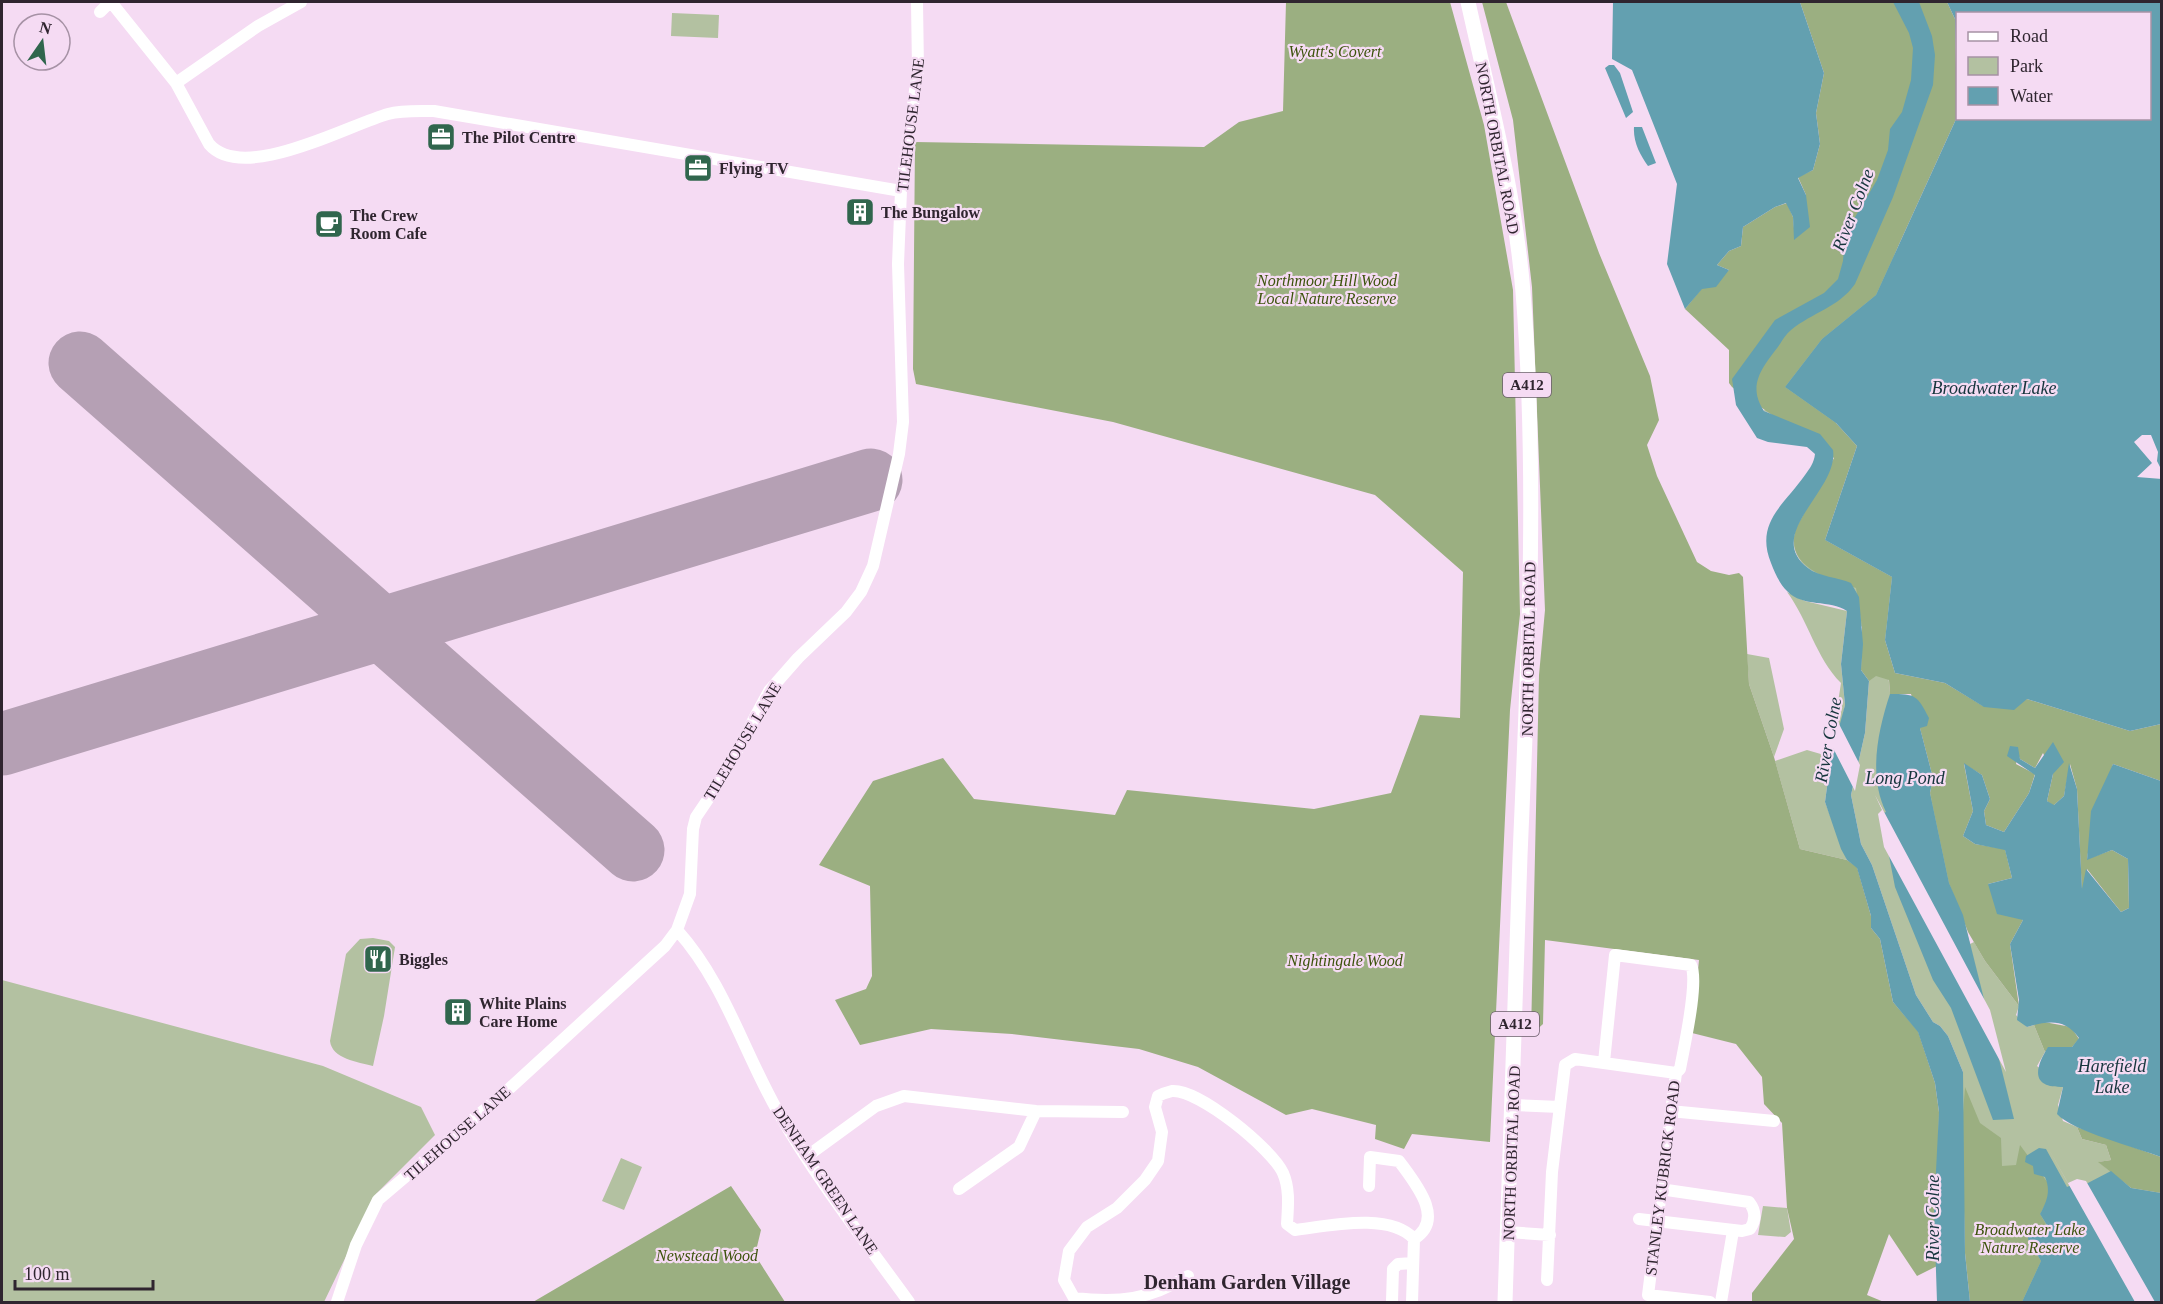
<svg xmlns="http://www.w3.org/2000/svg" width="2163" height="1304" viewBox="0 0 2163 1304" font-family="'Times New Roman',serif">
<rect width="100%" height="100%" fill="#f5dbf3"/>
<path fill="#b3c1a1" d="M1947 2 1957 76 1836 423 1825 540 1892 577 1885 640 1890 693 1930 793 1970 944 1974 942 1985 961 2019 1006 2016 1015 2027 1027 2034 1025 2045 1052 2037 1066 2063 1087 2058 1105 2063 1121 2077 1127 2082 1139 2106 1145 2111 1160 2099 1162 2130 1188 2161 1193V1302H1970L1962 1142 1963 1072 1948 1036 1940 1026 1933 1022 1916 995 1872 865 1861 844 1851 795 1865 733 1869 681 1862 627 1814 572C1800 564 1794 554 1793 538L1832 467 1798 424 1764 411Z
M672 13 719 15 718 38 671 36Z
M1787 592 1805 601 1847 611 1841 664 1845 705 1839 734 1834 728 1841 683C1816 658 1808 620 1787 592Z
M1747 654 1769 658 1784 729 1774 757 1749 684Z
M1807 750 1831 757 1825 802 1847 860 1800 849 1775 761Z
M373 938 389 941 395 947 384 1016 373 1066C358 1062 332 1059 330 1041L346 954 360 939Z
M2 980 323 1066 421 1107 435 1135 376 1194 324 1302H2Z
M621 1158 642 1167 624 1210 602 1201Z
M1763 1206 1787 1208 1791 1232 1785 1237 1758 1235Z"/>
<path fill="#9baf81" d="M1286 2H1450L1484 125 1513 290 1520 614 1510 710 1490 1142 1412 1134 1404 1149 1375 1139 1376 1125 1312 1109 1286 1115 1198 1067 1139 1049 1012 1034 931 1029 860 1045 835 1000 866 989 872 976 870 886 819 865 873 781 943 758 974 799 1115 815 1127 790 1314 809 1391 793 1420 715 1460 718 1463 572 1375 495 1113 422 916 384 913 369 915 142 1204 147 1239 122 1283 111Z
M1482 2H1506L1599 253 1650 376 1659 420 1647 445 1657 476 1697 562 1711 571 1729 575 1739 573 1743 577 1749 684 1774 757 1800 849 1847 860 1857 867 1871 916V928L1880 939 1893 1002 1918 1031 1935 1083 1939 1112 1937 1266 1917 1276 1889 1234 1867 1295 1884 1302H1752V1293L1794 1239 1787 1208 1782 1123 1764 1104 1762 1077 1736 1044 1692 1033 1699 960 1545 940 1543 1024 1531 1035 1539 675 1545 610 1532 287 1513 120Z
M1800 2H1947L1955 19 1957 117 1876 295 1822 339 1785 387 1836 423 1857 446 1825 540 1892 577 1885 640 1895 673 1945 683 1983 706 2027 699 2130 731 2161 724V781L2113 764 2090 840 2087 859 2112 850 2128 859 2129 908 2121 912 2087 869 2082 893 2077 789 2070 764 2064 796 2053 806 2047 801 2053 774 2043 753 2035 768 2020 759 2018 754 2016 764 2035 774 2029 793 2004 832 1986 825 1984 811 1990 799 1982 775 1964 764 1973 811 1963 836 1975 844 2005 849 2012 878 1988 884 2023 920 2010 944 2019 1006 1985 961 1968 932 1949 883 1930 793 1933 778 1911 694H1890L1889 680 1876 676 1869 681 1861 670 1862 627 1856 588C1828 578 1784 568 1796 528L1834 458 1732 387 1729 383V350L1685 309 1702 288 1729 270 1717 265 1729 251 1741 246 1743 227 1775 207 1787 203 1793 217 1795 239 1806 195 1798 177 1813 170 1820 144 1816 113 1824 73Z
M2039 1021 2071 1027 2079 1039 2072 1047H2049L2045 1052 2034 1025Z
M1965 1087 1980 1123 2001 1138 2002 1166 2016 1165 2020 1145 2048 1183V1199L2040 1214 2050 1231 2031 1229 2028 1239 2041 1261 2022 1302H1970L1965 1253 1962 1126Z
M2077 1127 2161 1157V1193L2131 1188 2098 1162 2111 1160 2106 1145 2082 1139Z
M731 1186 761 1230 755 1255 785 1302H533Z"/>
<path fill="#63a0b0" d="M1613 2H1800L1824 73 1816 113 1820 144 1813 170 1798 178 1806 195 1810 227 1794 240 1793 217 1786 203 1775 207 1743 227 1741 246 1729 251 1717 265 1729 270 1716 287 1702 289 1685 309 1667 264 1677 184 1632 70 1612 59Z
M1893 2H1919L1932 36 1935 55 1933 85 1893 197 1855 284C1838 308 1813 312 1791 330 1786 334 1783 339 1780 344 1764 366 1746 384 1764 411L1820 434 1833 450C1839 490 1763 534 1808 568 1819 577 1838 577 1851 583L1859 597 1863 644 1861 670 1869 681 1865 733 1851 795 1861 844 1872 865 1916 995 1933 1022 1940 1026 1948 1036 1963 1072 1965 1253 1970 1302H1937L1934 1210 1939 1112 1935 1083 1918 1032 1893 1002 1880 939 1871 928V916L1857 868 1847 860 1841 849 1825 802 1831 757 1845 705 1841 664 1847 611C1830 599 1803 608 1787 591 1779 583 1775 573 1771 563 1755 523 1783 506 1805 475 1810 468 1814 463 1815 454L1807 447 1768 442 1757 438 1736 405 1732 379 1775 320 1824 293 1838 279 1843 261 1845 234 1877 180 1888 150 1890 129 1902 112 1911 80 1913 48 1909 33Z
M1947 2H2161V469L2157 461 2158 452 2151 435H2142L2134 442 2152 463 2137 477 2162 479 2161 724 2130 731 2027 699 2014 710 1984 707 1945 683 1895 673 1885 640 1892 577 1825 540 1857 446 1836 423 1785 387 1822 339 1876 295 1957 117 2150 118V14H1958L1957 76 1955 19Z
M1609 65H1614L1620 73 1633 112 1626 118 1605 68Z
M1634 127H1642L1656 163 1648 166C1640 155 1633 142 1634 127Z
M1890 694C1916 694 1917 695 1929 718L1927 726 1920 728 1933 778 1930 793 1949 883 1963 915 2014 1119 1993 1120 1951 1008 1933 980 1895 887 1881 814 1886 812C1868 776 1878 730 1890 694Z
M2053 742 2064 762 2053 774 2047 801 2054 805 2064 796 2069 763 2077 789 2082 889 2086 869 2121 912 2129 908 2128 859 2112 850 2087 860 2091 811 2113 764 2161 781V1157C2138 1148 2072 1131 2057 1114L2063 1087C2030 1088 2035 1068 2048 1047H2072L2079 1038C2065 1018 2048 1021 2027 1027L2017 1020 2019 1000 2010 944 2023 920 1997 914 1988 884 2012 878 2005 850 1975 844 1963 836 1973 811 1964 763 1982 775 1990 799 1984 811 1986 825 2004 832 2029 793 2035 775 2007 756 2010 746 2018 747 2020 759 2035 768Z
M2039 1148 2046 1149 2067 1187 2078 1182 2086 1184 2111 1171 2131 1188 2161 1193V1302H2022L2041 1261 2028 1239 2030 1228 2050 1230 2040 1214C2047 1201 2051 1191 2045 1177L2034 1174 2033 1166 2025 1162 2026 1156Z"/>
<path fill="#f5dbf3" d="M1838 722 1860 765 1855 791 1832 746Z
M1875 795 1990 1010 2006 1072 1884 847 1878 814 1882 810Z
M2047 1146 2068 1183 2077 1179 2086 1181 2155 1302H2135Z"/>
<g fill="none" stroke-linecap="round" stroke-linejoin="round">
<path stroke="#b5a0b4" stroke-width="63" d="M80 363 633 850
M2 744 871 480"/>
<path stroke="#fff" stroke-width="12" d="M111 2 176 83 209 144C243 184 348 125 388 114 402 110 419 111 434 111L901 191
M100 12 110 2
M176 83 258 26 301 2
M677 930C724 982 743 1050 777 1110 815 1177 864 1240 909 1302
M1604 1062 1615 955 1691 965C1699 982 1684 1047 1680 1069L1676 1073
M1513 1105 1560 1107
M1670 1111 1774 1121
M806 1157 876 1106 904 1096 1036 1111 1123 1112
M1369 1186 1370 1157 1399 1161C1415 1183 1446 1219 1414 1239
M959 1189 1019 1147 1036 1111
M1639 1219 1742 1231 1750 1229C1756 1220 1756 1211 1749 1202L1660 1189
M1508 1232 1550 1235
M1547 1280 1552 1172 1565 1065 1575 1059 1676 1073 1648 1295 1710 1302
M1074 1298 1064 1280 1069 1251 1087 1227 1117 1208 1145 1180 1158 1161 1162 1132 1155 1107 1158 1096C1162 1094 1168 1092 1172 1091 1199 1089 1272 1149 1283 1173 1290 1189 1288 1207 1287 1224L1295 1230C1328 1226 1390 1212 1414 1239L1412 1302
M1074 1298C1119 1303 1149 1300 1188 1276
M1392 1301 1393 1269 1398 1264 1413 1263
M337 1302 356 1245 378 1200 510 1088 665 946 677 930 690 894 693 829 696 817 721 780 769 691 798 658 846 612 861 592 873 566 899 454 903 422 898 264 901 191 918 69 917 2
M1721 1302 1733 1231"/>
<path stroke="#fff" stroke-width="15" d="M1468 2C1489 97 1515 193 1523 292 1538 480 1528 668 1520 856 1514 1005 1511 1154 1505 1302"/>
</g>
<defs>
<g id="office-square" transform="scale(1.5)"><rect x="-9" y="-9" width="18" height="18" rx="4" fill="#30664d" stroke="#f5dbf3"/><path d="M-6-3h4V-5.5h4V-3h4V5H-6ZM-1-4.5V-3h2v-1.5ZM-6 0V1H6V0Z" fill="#fff"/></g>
<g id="building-square" transform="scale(1.5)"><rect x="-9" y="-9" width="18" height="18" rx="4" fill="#30664d" stroke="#f5dbf3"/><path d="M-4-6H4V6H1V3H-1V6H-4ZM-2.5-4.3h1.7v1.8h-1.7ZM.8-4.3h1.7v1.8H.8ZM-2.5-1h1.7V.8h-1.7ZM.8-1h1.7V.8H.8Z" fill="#fff"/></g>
<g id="cafe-square" transform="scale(1.5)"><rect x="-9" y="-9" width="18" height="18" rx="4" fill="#30664d" stroke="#f5dbf3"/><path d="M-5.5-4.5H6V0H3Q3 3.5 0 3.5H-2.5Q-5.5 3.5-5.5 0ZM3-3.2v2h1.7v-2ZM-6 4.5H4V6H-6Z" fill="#fff"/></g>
<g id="restaurant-square" transform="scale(1.5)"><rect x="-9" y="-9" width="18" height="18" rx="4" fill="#30664d" stroke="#f5dbf3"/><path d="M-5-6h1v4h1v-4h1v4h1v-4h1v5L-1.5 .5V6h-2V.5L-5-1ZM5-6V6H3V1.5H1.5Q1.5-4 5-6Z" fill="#fff"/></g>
</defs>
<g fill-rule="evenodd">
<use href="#office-square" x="441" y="137"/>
<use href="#office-square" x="698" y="168"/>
<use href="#building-square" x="860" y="212"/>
<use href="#cafe-square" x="329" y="224"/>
<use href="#restaurant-square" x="378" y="959"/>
<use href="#building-square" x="458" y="1012"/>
</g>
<g text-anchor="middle" stroke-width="4.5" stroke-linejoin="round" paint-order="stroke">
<g fill="#f5dbf3" stroke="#6a5c6a" stroke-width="1.5">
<rect x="1503" y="373" width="48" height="24" rx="4.5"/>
<rect x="1491" y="1012" width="48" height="24" rx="4.5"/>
</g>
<g font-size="15" font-weight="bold" fill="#2f252f">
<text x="1527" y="390">A412</text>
<text x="1515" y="1029">A412</text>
</g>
<g font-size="16" font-style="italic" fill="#3c530c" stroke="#f5dbf3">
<text x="1335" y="57">Wyatt's Covert</text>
<text x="1327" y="286">Northmoor Hill Wood<tspan x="1327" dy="18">Local Nature Reserve</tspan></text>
<text x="1345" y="966">Nightingale Wood</text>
<text x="2030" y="1235">Broadwater Lake<tspan x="2030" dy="18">Nature Reserve</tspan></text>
<text x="707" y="1261">Newstead Wood</text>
</g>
<g font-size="16" fill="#2f252f" stroke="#f5dbf3">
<text transform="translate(910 125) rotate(-83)" y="6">TILEHOUSE LANE</text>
<text transform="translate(1498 148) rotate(79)" y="6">NORTH ORBITAL ROAD</text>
<text transform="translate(1528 649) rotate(-89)" y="6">NORTH ORBITAL ROAD</text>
<text transform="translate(742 741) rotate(-59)" y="6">TILEHOUSE LANE</text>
<text transform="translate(457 1133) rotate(-41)" y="6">TILEHOUSE LANE</text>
<text transform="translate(1511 1153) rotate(-88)" y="6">NORTH ORBITAL ROAD</text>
<text transform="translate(1662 1178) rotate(-83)" y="6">STANLEY KUBRICK ROAD</text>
<text transform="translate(826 1180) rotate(56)" y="6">DENHAM GREEN LANE</text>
</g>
<g font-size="16" font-weight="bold" fill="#2f252f" stroke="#f5dbf3" text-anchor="start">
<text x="462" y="143">The Pilot Centre</text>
<text x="719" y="174">Flying TV</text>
<text x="881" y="218">The Bungalow</text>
<text x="350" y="221">The Crew<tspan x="350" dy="18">Room Cafe</tspan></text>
<text x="399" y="965">Biggles</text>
<text x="479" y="1009">White Plains<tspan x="479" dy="18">Care Home</tspan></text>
</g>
<g font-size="18" font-style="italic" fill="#16353d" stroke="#f5dbf3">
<text transform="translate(1853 210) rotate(-69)" y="6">River Colne</text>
<text x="1994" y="394">Broadwater Lake</text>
<text transform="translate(1828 740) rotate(-80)" y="6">River Colne</text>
<text x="1905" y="784">Long Pond</text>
<text x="2112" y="1072">Harefield<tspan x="2112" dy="21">Lake</tspan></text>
<text transform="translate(1933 1218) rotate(-90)" y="6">River Colne</text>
</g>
<g font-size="20" font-weight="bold" fill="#2f252f" stroke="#f5dbf3">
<text x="1247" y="1289">Denham Garden Village</text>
</g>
</g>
<rect width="2163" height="1304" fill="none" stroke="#2f252f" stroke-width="6"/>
<rect x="1956" y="12" width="195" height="108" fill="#f5dbf3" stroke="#a692a5" stroke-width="1.5"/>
<rect x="1968" y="32" width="30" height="9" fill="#ffffff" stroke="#a692a5" stroke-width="1.5"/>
<text x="2010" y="42" font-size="18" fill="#2f252f">Road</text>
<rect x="1968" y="57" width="30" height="18" fill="#b3c1a1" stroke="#a692a5" stroke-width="1.5"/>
<text x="2010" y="72" font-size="18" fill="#2f252f">Park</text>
<rect x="1968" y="87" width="30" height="18" fill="#63a0b0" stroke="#a692a5" stroke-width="1.5"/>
<text x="2010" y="102" font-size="18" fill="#2f252f">Water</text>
<g transform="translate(42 42) rotate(14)"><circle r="28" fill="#f5dbf3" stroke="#a692a5" stroke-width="1.5"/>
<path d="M0-4.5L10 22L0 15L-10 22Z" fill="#30664d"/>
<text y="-9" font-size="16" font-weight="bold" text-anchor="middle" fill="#2f252f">N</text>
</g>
<path d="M15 1280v9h138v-9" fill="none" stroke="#2f252f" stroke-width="3"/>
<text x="24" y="1280" font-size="18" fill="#2f252f" stroke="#f5dbf3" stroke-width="4.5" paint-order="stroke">100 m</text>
</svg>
